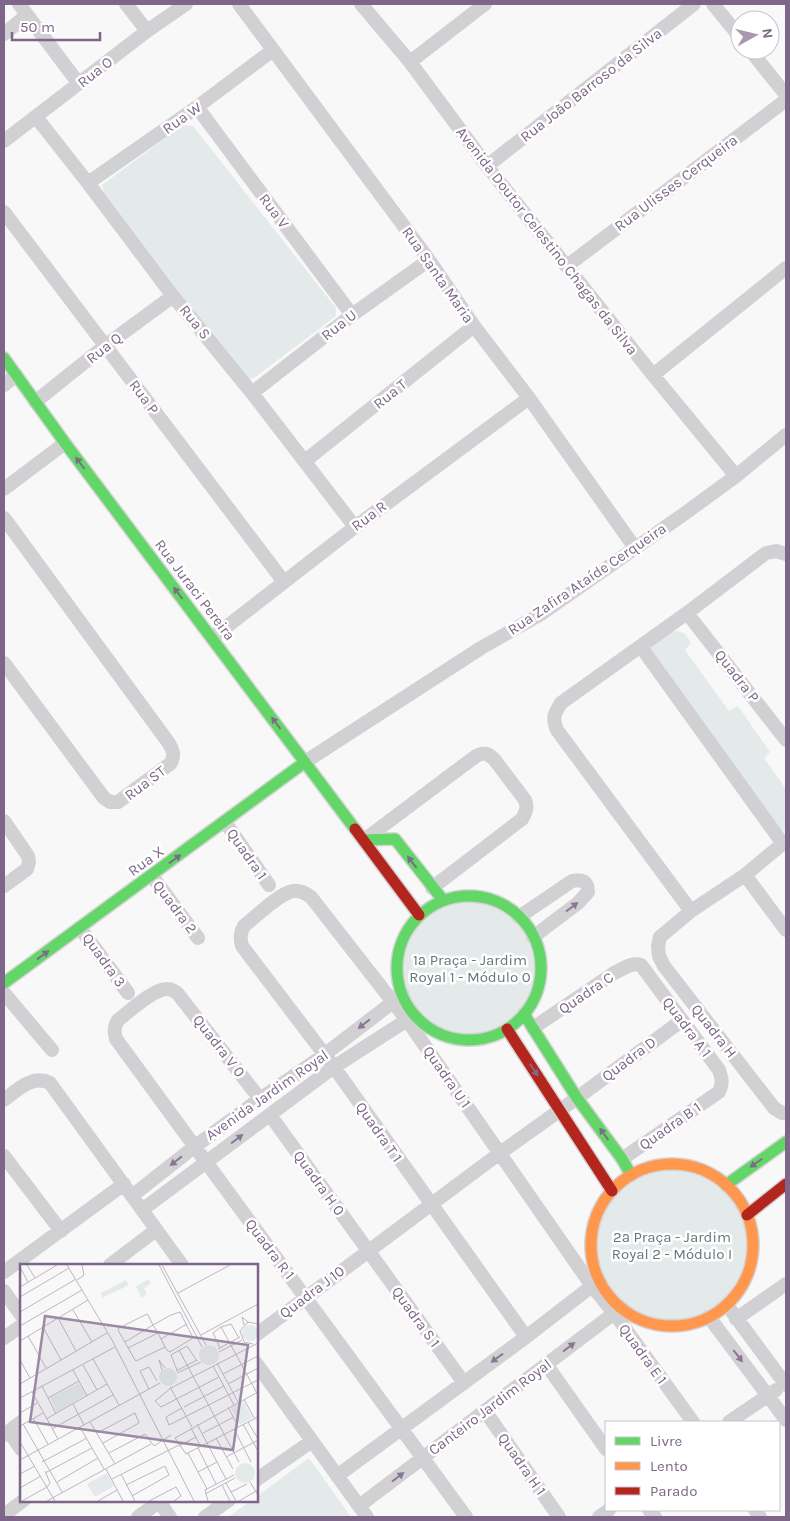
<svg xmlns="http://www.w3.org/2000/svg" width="790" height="1521" viewBox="0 0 790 1521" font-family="Karla,sans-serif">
<rect width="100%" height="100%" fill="#f7f8f7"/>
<path fill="#e4eae9" d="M183 125 193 126 336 308V316L254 378 245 379 104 192 102 185Z
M678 631 685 634 691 643 685 650 729 711 738 706 770 752 764 758 786 789V831L778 830 650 650 652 646 671 632Z
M402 968a68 68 0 1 1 136 0a68 68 0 1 1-136 0Z
M596 1246a76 76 0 1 1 152 0a76 76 0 1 1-152 0Z
M309 1458 351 1517H228L252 1500H256V1497Z"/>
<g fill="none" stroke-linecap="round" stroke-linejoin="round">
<g stroke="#d5d3d6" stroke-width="14">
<path id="fast" d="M4 358 65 443 355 829
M364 840 395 839 443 900
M397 968a72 72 0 1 1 144 0a72 72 0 1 1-144 0Z
M4 983 305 762
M524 1014 577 1098 622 1159 631 1175
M726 1185 786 1142"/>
</g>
<g stroke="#d5d3d6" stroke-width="14">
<path id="slow" d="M591 1245a81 81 0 1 1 162 0a81 81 0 1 1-162 0Z"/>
</g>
<g stroke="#d5d3d6" stroke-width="14">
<path id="jam" d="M355 829 419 915
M507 1029 612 1191
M747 1215 786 1184"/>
</g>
<path stroke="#d1d0d2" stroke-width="14" d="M19 4 79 84
M126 4 147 31
M239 4 429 260 474 326 529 398 635 548
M361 4 410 62 487 166 653 375 736 476
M713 4 740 37
M4 34 27 15
M750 50 786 95
M410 62 485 4
M197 107 352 315
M36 117 88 183 173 296 252 393 355 527
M4 141 147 31 186 4
M487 166 694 4
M88 183 197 107 273 50
M4 212 284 582
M567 266 786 100
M653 375 786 268
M4 385 16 375
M252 393 352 315 429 260
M35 402 105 346 173 296
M305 461 474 326
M4 489 65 443
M4 518 168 742C173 750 175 754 171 763L118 802H110L104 798 4 663
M687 613 786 740
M212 638 355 527 529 398
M641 647 783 844
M305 762 481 648 541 614 684 514 736 476 786 435
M4 821 28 856 29 862 27 869 4 886
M225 822 269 885
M364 840 476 756C484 752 487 753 494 759L525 800C528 807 526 812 522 819L432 888
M786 841 745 875 691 911 660 937 658 946 659 956 664 966 774 1108 782 1113H786
M745 875 786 930
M152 876 198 938
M691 911 557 730C552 718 554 714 561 703L687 613 766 553 776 551 786 554
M519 917 572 881C582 879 588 881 588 892L578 903 533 937
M80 928 128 993
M4 993 52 1050
M533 1028 614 973C623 969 631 962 641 965L719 1070C722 1079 723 1083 719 1092L622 1159
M260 1099 178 994C175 991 172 989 167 989 153 989 130 1011 118 1020 114 1027 114 1031 116 1039L466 1517
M4 1100C17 1090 33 1074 50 1083L182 1265
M270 1115 464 1383
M4 1156 61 1231
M132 1196 194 1147 260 1099 324 1055 393 1002 402 993
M142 1210 334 1067 407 1020 415 1017
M110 1265 156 1230
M4 1272 124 1184
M4 1291 21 1315
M727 1305 786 1385
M709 1317 786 1420
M736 1319 786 1284
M256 1335 500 1153 577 1098 681 1021
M526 1337 334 1067 242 946C240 938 240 933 244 926 255 917 280 893 293 891 300 890 305 893 311 897L407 1020 592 1286 614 1313 693 1422
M4 1338 21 1326
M256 1363 367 1517
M546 1364 606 1449
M485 1411 559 1517
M729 1422 776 1390
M9 1431 21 1449
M4 1435 21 1422
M337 1476 526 1337 592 1286 600 1282
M256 1480 312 1441
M158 1500 170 1517
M359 1506 621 1308
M649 1510 655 1517
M755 1510 760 1517
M4 1515 24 1500
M138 1517 159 1502
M205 1517 229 1500
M599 1517 609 1510"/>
<use href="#fast" stroke="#63d668" stroke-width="11"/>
<use href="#slow" stroke="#ff974d" stroke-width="11"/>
<use href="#jam" stroke="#b3261e" stroke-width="11"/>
</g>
<defs><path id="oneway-solid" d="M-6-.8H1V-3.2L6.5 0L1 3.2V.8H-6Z" transform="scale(1.25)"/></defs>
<g fill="#7c6c87">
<use href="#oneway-solid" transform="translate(80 463) rotate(-127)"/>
<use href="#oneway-solid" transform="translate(178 593) rotate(-127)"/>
<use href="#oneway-solid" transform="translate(276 723) rotate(-127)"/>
<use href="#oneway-solid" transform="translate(175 859) rotate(-36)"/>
<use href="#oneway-solid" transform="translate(412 862) rotate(-128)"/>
<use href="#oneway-solid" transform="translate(43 955) rotate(-36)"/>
<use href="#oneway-solid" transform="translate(534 1070) rotate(57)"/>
<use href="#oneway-solid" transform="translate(604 1134) rotate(-126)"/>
<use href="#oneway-solid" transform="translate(756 1163) rotate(145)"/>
</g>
<g fill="#8a7694">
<use href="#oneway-solid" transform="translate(572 907) rotate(-37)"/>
<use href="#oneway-solid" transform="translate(364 1024) rotate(142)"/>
<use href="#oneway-solid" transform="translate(237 1139) rotate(-37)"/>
<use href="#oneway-solid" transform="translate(176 1161) rotate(142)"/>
<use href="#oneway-solid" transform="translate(569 1347) rotate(-37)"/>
<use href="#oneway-solid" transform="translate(738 1356) rotate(52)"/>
<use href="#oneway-solid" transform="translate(497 1358) rotate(144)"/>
<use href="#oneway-solid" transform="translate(398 1477) rotate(-37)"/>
</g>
<g text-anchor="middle" stroke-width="5" stroke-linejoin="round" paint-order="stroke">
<g font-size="15" fill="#7d6689" stroke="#fff">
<text transform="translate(95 72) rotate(-38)" y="5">Rua O</text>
<text transform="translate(591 85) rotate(-38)" y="5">Rua João Barroso da Silva</text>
<text transform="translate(182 118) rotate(-35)" y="5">Rua W</text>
<text transform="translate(676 183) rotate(-37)" y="5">Rua Ulisses Cerqueira</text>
<text transform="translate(274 211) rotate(53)" y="5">Rua V</text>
<text transform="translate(547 241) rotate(52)" y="5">Avenida Doutor Celestino Chagas da Silva</text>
<text transform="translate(438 275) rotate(55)" y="5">Rua Santa Maria</text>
<text transform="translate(195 322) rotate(51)" y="5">Rua S</text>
<text transform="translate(339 325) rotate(-38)" y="5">Rua U</text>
<text transform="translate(104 348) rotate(-38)" y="5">Rua Q</text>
<text transform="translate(390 394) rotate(-39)" y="5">Rua T</text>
<text transform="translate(144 397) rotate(53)" y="5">Rua P</text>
<text transform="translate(369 516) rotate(-37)" y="5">Rua R</text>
<text transform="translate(587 579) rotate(-34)" y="5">Rua Zafira Ataíde Cerqueira</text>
<text transform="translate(195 590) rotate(53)" y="5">Rua Juraci Pereira</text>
<text transform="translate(737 676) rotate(52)" y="5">Quadra P</text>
<text transform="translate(145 783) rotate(-37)" y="5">Rua ST</text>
<text transform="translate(247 854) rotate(55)" y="5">Quadra 1</text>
<text transform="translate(146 861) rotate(-36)" y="5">Rua X</text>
<text transform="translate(175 907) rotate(53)" y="5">Quadra 2</text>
<text transform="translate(104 960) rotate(54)" y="5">Quadra 3</text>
<text transform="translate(586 993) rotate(-34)" y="5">Quadra C</text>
<text transform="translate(687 1027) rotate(53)" y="5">Quadra A 1</text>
<text transform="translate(714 1031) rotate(52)" y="5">Quadra H</text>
<text transform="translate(219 1046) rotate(52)" y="5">Quadra V 0</text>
<text transform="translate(629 1059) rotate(-37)" y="5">Quadra D</text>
<text transform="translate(447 1077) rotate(55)" y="5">Quadra U 1</text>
<text transform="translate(267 1095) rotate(-35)" y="5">Avenida Jardim Royal</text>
<text transform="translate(670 1126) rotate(-35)" y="5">Quadra B 1</text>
<text transform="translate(379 1132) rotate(55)" y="5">Quadra T 1</text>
<text transform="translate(319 1183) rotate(54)" y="5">Quadra H 0</text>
<text transform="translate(270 1249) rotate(53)" y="5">Quadra R 1</text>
<text transform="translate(312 1292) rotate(-37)" y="5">Quadra J 10</text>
<text transform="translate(416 1317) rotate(54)" y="5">Quadra S 1</text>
<text transform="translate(643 1354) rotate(54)" y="5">Quadra E 1</text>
<text transform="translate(490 1407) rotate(-37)" y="5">Canteiro Jardim Royal</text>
<text transform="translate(522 1464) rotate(55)" y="5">Quadra H 1</text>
</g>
<g font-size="15" fill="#617a7a" stroke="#fff">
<text x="470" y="965">1ª Praça - Jardim<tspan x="470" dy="17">Royal 1 - Módulo 0</tspan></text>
<text x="672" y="1242">2ª Praça - Jardim<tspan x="672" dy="17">Royal 2 - Módulo I</tspan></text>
</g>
</g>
<g transform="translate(20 1264)">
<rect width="238" height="238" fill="#f7f8f7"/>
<path d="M129 15 131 19 124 24 127 30 121 34 116 22ZM106 16 109 21 82 34 81 29ZM222 69a8 8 0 1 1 16 0a8 8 0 1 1-16 0ZM179 91a10 10 0 1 1 20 0a10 10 0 1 1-20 0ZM139 113a9 9 0 1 1 18 0a9 9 0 1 1-18 0ZM59 119 65 131 37 148 30 134ZM224 137 232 154 220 161 211 144ZM215 209a10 10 0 1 1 20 0a10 10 0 1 1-20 0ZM87 209 94 222 75 233 67 220Z" fill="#e4eae9"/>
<path fill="none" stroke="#bfb5c4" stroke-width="1" d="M7 1 15 14M47 1 92 76 174 237M139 1 182 83M142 1 186 81M0 3 8 18M57 16 64 11 62 1M0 23 37 1M158 29 210 1M0 33 49 4M53 46 72 78M0 48 56 15M38 54 56 87M224 61 222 53 228 58M0 62 62 26M23 63 41 96M201 63 238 131M181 71 238 40M8 72 26 104M141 75 167 60M0 77 68 36M105 78 133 61 151 51 160 48 173 74 150 88 148 87 145 83 138 69 133 61 128 51 127 50 99 64 98 66 115 96 116 97 145 83M233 80 224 78 220 67 228 58 238 60M108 84 138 69M200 84 193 69 201 63 211 60 219 74M198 85 220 73M159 86 219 198M199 88 222 76M73 95 99 141M0 96 10 114M197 99 218 138M63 101 77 126M193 102 214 141M53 106 67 132M142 106 139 96 145 104M157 106 151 91 167 82 177 97M156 107 177 96M157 109 181 98M203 110 238 92M199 113 141 143 135 137 151 124 238 79M0 120 87 69M208 120 238 104M22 122 36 150M150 123 172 163M129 125 120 107 129 103 137 117M12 128 38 175M238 128 155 174 166 190 238 153M0 134 95 83M28 134 59 117M224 135 234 154M53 140 64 161M164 143 204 122M208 143 218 162M162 144 146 153 149 161 238 116M0 149 17 139M13 154 28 180M26 155 87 120M70 158 95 200M228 158 238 175M3 160 42 228M177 160 206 215M223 160 238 187M0 162 23 149M60 163 84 205M171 164 181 183M32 165 93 131M214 165 231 198M77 169 115 149 119 159 83 179M183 169 214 153M196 174 213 205M0 178 35 237M159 182 176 173M178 184 196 220M89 189 125 170 134 182 151 171M168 189 178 208 197 198M206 193 238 176M0 196 140 119M22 198 67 174M86 205 103 237M25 207 30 219 27 223M178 208 187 225M25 209 72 184M0 210 15 202M101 210 115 237M92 215 159 181M37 218 78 194M230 218 238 231M206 219 216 237M106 221 145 202 149 211 112 232M202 221 210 237M0 224 21 212M211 228 227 220M185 230 215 214M2 237 27 223M27 237 131 180M78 237 97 226M129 237 156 223 161 232 154 237M188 237 185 226 214 211M219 237 238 226"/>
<path fill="#9b8aa4" fill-opacity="0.15" stroke="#9b8aa4" stroke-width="2.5" d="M25 52 228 81 213 186 10 158Z"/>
<rect width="238" height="238" fill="none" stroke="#7d6689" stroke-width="2.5"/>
</g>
<rect width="790" height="1521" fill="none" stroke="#7d6689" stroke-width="10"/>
<rect x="605" y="1421" width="175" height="90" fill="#ffffff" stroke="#cbc2d0"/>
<rect x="615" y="1437" width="25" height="8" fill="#63d668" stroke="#cbc2d0"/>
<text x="650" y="1446" font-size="15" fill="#7d6689">Livre</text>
<rect x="615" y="1462" width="25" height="8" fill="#ff974d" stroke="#cbc2d0"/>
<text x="650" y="1471" font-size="15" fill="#7d6689">Lento</text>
<rect x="615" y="1487" width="25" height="8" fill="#b3261e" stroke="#cbc2d0"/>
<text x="650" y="1496" font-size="15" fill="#7d6689">Parado</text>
<g transform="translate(755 35) rotate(82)"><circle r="24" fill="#ffffff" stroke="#cbc2d0"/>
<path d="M0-4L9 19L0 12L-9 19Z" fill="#a899b0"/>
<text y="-8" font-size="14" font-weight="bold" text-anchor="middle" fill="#7d6689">N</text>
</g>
<path d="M12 32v8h88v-8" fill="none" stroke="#7d6689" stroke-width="2.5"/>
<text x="20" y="32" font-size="15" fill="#7d6689" stroke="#ffffff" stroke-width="4" paint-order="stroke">50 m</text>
</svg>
